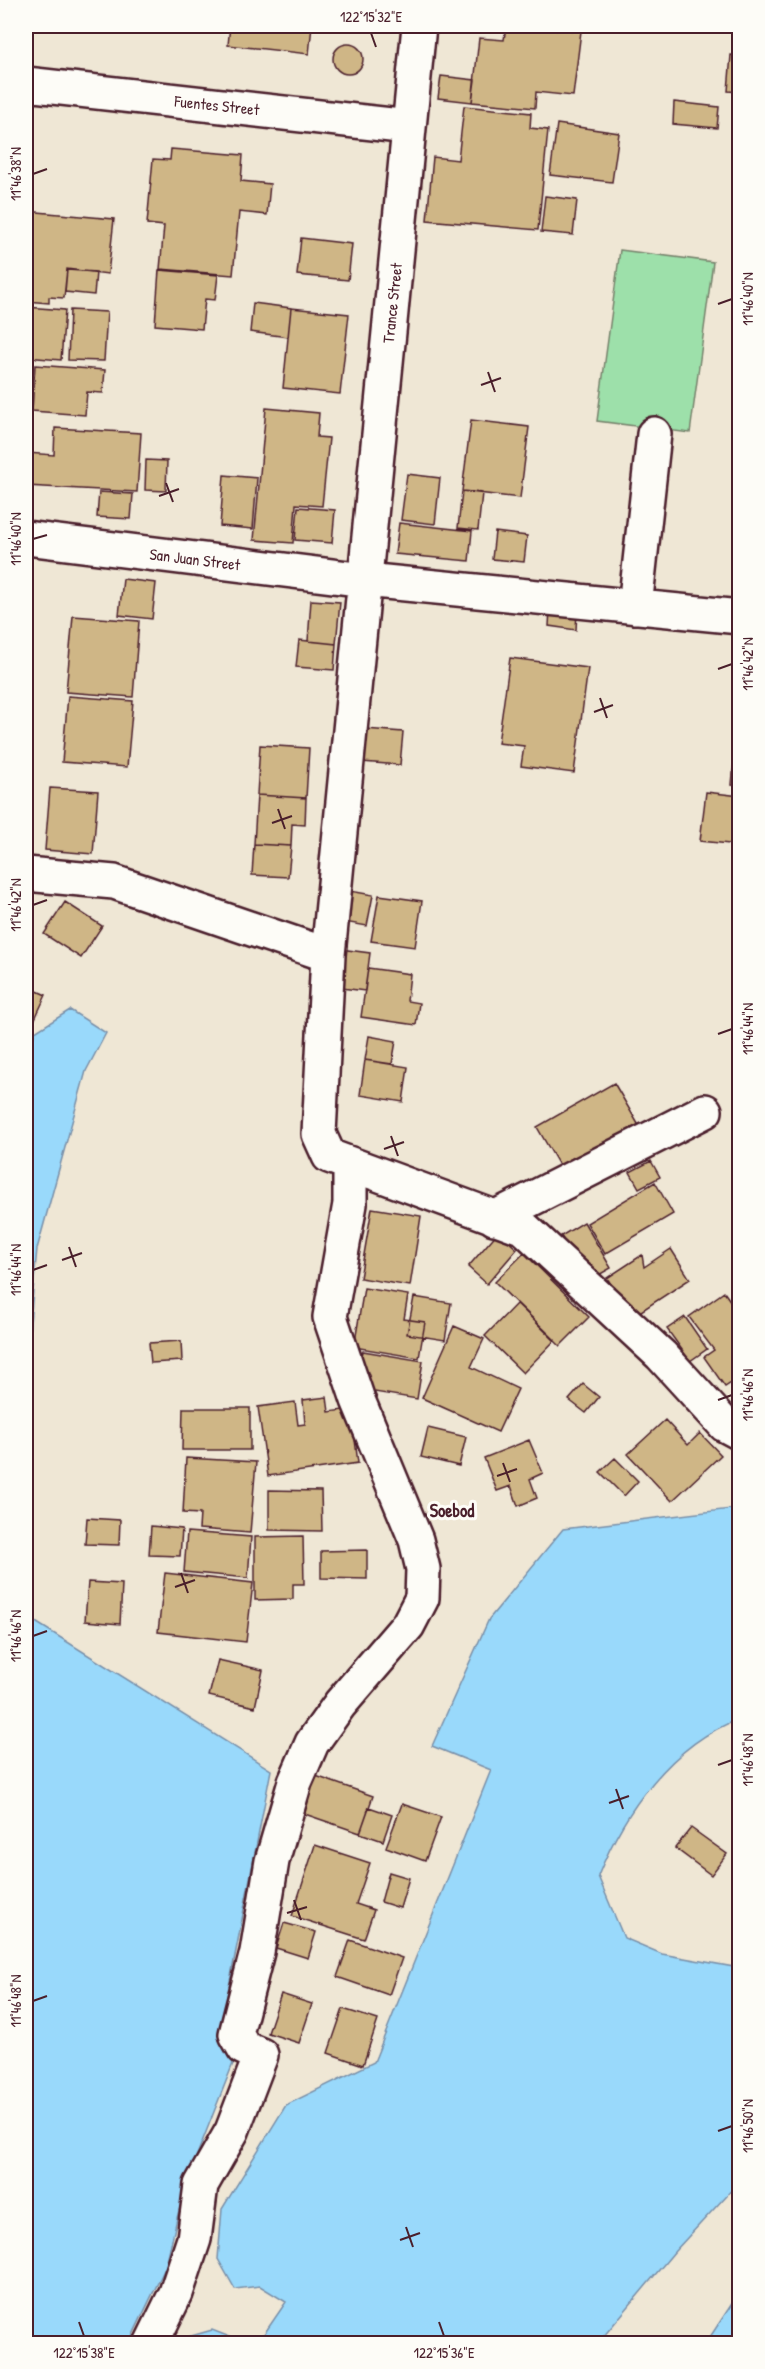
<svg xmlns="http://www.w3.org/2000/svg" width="765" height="2369" viewBox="0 0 765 2369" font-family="'Patrick Hand',sans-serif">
<rect width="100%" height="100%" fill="#efe7d5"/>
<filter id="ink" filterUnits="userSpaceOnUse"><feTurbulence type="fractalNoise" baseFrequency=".0167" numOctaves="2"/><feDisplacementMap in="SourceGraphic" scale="12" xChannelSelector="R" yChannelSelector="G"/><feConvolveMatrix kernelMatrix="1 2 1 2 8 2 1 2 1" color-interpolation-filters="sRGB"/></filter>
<g filter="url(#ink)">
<path fill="#9de0aa" stroke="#74806a" stroke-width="1.5" d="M620 250 713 262 690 433 597 421Z"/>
<path fill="#99d9fb" stroke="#798fa8" stroke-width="1.5" d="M70 1010 106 1033 86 1071 37 1249 26 1366V1062L35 1032Z
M739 1508V1719C672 1744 624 1811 598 1876L624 1938 662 1954 739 1968V2182L675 2251 598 2343H178L181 2339 212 2330 240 2341 264 2334 286 2302 260 2286 235 2289 218 2259 222 2209 286 2105 374 2062 491 1770 432 1746 489 1619 563 1529Z
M26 1616 271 1770 225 2007 223 2029 234 2061 193 2165 178 2214 166 2266 129 2343H26Z
M739 2293V2343H706Z"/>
<path fill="#cfb686" stroke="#4a1f2b" stroke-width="1.5" d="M230 26H312L309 54 228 45Z
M506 26 581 31 573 96 536 92 535 108 472 102 479 38 504 40Z
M333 59a15 15 0 1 1 30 0a15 15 0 1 1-30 0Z
M731 55 740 56V92L728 91Z
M441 76 475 80 472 102 438 98Z
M674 102 719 107 717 128 673 124Z
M464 106 531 113 530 128 548 130 538 230 427 220 433 157 458 160Z
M557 124 619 133 612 182 550 175Z
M171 149 243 155 241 181 270 184 267 215 239 212 233 275 160 269 164 226 147 224 153 159 170 160Z
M545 196 577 200 573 235 541 232Z
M26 211 114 219 108 274 67 269 64 298 49 297V303L26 301Z
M301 238 352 244 348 280 297 275Z
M67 270 96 272 94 295 65 292Z
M159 270 218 275 215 300 205 299 202 329 155 325Z
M253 303 291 308 288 337 250 332Z
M26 307 65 310 61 360 26 357Z
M291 308 349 314 340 394 283 388Z
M70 310 107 312 104 361 68 360Z
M26 364H33L30 411H26Z
M35 365 105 370 103 393 87 392 85 415 32 411Z
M266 408 319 413 317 437 329 438 322 506 296 504 293 543 254 540Z
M471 420 529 427 520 498 462 491Z
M55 428 141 433 137 492 26 486 27 453 54 455Z
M146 460 167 461 166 491 145 490Z
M407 474 440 478 435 524 401 520Z
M224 475 257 478 253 529 220 526Z
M462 491 482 493 478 530 458 528Z
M99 492 133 494 131 519 97 517Z
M298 507 335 510 332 543 295 540Z
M399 523 472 531 469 561 395 554Z
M495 532 527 536 524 562 492 559Z
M123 579 156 583 152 619 119 615Z
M311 600 340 602 336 644 308 641Z
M550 609 577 611 576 630 549 626Z
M73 616 139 621 133 697 66 692Z
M299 640 336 644 334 670 296 667Z
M510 658 588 668 574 773 521 766 524 746 498 743Z
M68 696 133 701 127 767 62 762Z
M365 729 403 732 400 765 362 762Z
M260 745 309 748 306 798 257 795Z
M734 762 740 763V786L732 785Z
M50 788 98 791 93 854 45 850Z
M706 792 740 796V845L700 841Z
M257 795 306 798 305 825 292 824 291 846 254 844Z
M254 844 291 846 288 877 252 875Z
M350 891 373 895 367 926 344 922Z
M379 895 422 901 415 947 371 941Z
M65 902 102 926 81 958 44 934Z
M340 949 370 953 365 991 334 987Z
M368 968 410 974 407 1001 419 1003 416 1025 361 1017Z
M28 987 46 995 32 1025 26 1023V991Z
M369 1036 396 1041 392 1064 365 1060Z
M365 1060 408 1067 403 1102 360 1095Z
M614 1083 641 1129 564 1174 537 1127Z
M651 1161 660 1177 639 1188 630 1172Z
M655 1182 673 1214 605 1254 587 1223Z
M372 1208 421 1216 410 1286 360 1278Z
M584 1222 611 1268 588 1281 561 1236Z
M498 1232 517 1249 487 1284 468 1267Z
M671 1249 690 1279 632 1317 607 1278 642 1255 644 1267Z
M524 1253 589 1317 560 1346 495 1282Z
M364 1288 408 1295 404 1319 425 1322 419 1358 354 1347Z
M724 1292 738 1312 740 1311V1377L725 1387 704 1357 714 1350 689 1317Z
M414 1297 451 1303 445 1340 407 1334Z
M517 1303 555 1340 523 1373 485 1336Z
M685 1317 707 1349 690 1361 667 1329Z
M454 1326 484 1339 471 1367 518 1389 498 1432 422 1398Z
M181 1341 182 1361 151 1363 149 1343Z
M363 1351 423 1361 417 1399 356 1389Z
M583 1384 599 1397 586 1413 569 1400Z
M327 1397 329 1412 351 1409 358 1463 268 1476 258 1407 295 1402 298 1425 305 1424 303 1400Z
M183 1408H250V1450H182Z
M665 1420 688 1445 700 1433 721 1455 672 1501 628 1454Z
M428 1428 466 1437 459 1466 421 1457Z
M529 1440 543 1473 530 1479 537 1498 518 1506 511 1486 497 1491 484 1458Z
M186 1458 256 1462 250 1533 199 1529 200 1514 183 1513Z
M615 1458 638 1481 624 1496 600 1472Z
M269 1490 321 1491 322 1531 269 1530Z
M87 1518 120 1520 119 1545 85 1544Z
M151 1526 182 1529 180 1556 149 1555Z
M187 1532 251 1537 248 1578 184 1572Z
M303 1536 304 1584H293V1599L255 1600V1537Z
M367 1550V1579L321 1578V1551Z
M165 1573 253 1583 246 1642 158 1632Z
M88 1582 122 1584 120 1624 85 1621Z
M218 1660 263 1670 255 1707 209 1696Z
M310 1774 373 1796 360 1833 296 1811Z
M402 1804 441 1817 425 1861 386 1847Z
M369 1807 392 1815 383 1841 360 1833Z
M691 1828 727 1854 711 1875 675 1848Z
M315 1845 370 1863 356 1904 374 1910 364 1939 292 1916Z
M389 1872 409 1878 400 1908 381 1902Z
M284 1923 316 1932 308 1958 276 1948Z
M350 1940 402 1958 389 1995 337 1977Z
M281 1994 312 2004 299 2043 268 2033Z
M343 2009 378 2020 363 2065 328 2053Z"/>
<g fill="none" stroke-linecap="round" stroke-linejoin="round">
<g stroke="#4a1f2b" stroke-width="38">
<path id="minor" d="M419 26 328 955 319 1134 329 1156 524 1228 661 1355 725 1425 740 1433
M26 84 409 127
M26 538 365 580 740 617
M635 607 654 434
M26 874 114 882 328 955
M494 1218 705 1111
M151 2344 176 2293 194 2239 201 2185 232 2131 261 2055 244 2048 236 2034 257 1952 272 1861 295 1782 312 1743 340 1704 408 1625 422 1598 423 1569 416 1540 358 1400 330 1317 350 1204V1165"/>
</g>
<use href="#minor" stroke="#fdfcf7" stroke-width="33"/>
</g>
</g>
<path fill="none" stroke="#4a1f2b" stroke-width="2" d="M371 33 376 47M33 174 47 169M718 304 732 299M488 372 495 392M481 385 501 378M166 483 173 502M159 496 179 489M33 539 47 535M718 669 732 664M600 698 607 718M594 712 613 705M278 809 285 829M272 823 292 816M33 905 47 900M718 1034 732 1029M391 1136 398 1156M384 1149 404 1142M69 1247 76 1267M62 1260 82 1253M33 1270 47 1265M718 1400 732 1395M503 1463 510 1482M497 1476 517 1469M181 1573 188 1593M175 1587 195 1580M33 1636 47 1631M718 1765 732 1760M616 1789 623 1809M609 1803 629 1796M294 1900 301 1920M287 1913 307 1907M33 2001 47 1996M718 2131 732 2126M406 2227 413 2247M400 2240 420 2233M79 2322 84 2336M439 2322 444 2336"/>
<g text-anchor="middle" stroke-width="6" stroke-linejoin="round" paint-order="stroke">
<g font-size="16" fill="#4a1f2b" stroke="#fdfcf7">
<text transform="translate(217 105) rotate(6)" y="6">Fuentes Street</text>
<text transform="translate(392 303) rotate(-84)" y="6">Trance Street</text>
<text transform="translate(195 559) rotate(7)" y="6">San Juan Street</text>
</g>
<g font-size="18" font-weight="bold" fill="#4a1f2b" stroke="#fdfcf7">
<text x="452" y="1517">Soebod</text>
</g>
</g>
<rect width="765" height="2369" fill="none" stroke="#fdfcf7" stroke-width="66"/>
<rect x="33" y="33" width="699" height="2303" fill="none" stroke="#4a1f2b" stroke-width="2"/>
<g font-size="15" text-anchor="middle" fill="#4a1f2b">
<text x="371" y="22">122°15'32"E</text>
<text transform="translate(16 174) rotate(-90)" y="5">11°46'38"N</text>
<text transform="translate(748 299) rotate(-90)" y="5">11°46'40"N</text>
<text transform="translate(16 539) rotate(-90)" y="5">11°46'40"N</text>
<text transform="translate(748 664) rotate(-90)" y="5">11°46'42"N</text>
<text transform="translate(16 905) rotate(-90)" y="5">11°46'42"N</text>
<text transform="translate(748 1029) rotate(-90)" y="5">11°46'44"N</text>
<text transform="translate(16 1270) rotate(-90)" y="5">11°46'44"N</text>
<text transform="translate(748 1395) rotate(-90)" y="5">11°46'46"N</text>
<text transform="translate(16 1636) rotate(-90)" y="5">11°46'46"N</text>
<text transform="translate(748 1760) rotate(-90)" y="5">11°46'48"N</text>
<text transform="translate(16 2001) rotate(-90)" y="5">11°46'48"N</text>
<text transform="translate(748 2126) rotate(-90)" y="5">11°46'50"N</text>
<text x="84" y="2358">122°15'38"E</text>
<text x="444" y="2358">122°15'36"E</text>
</g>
</svg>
